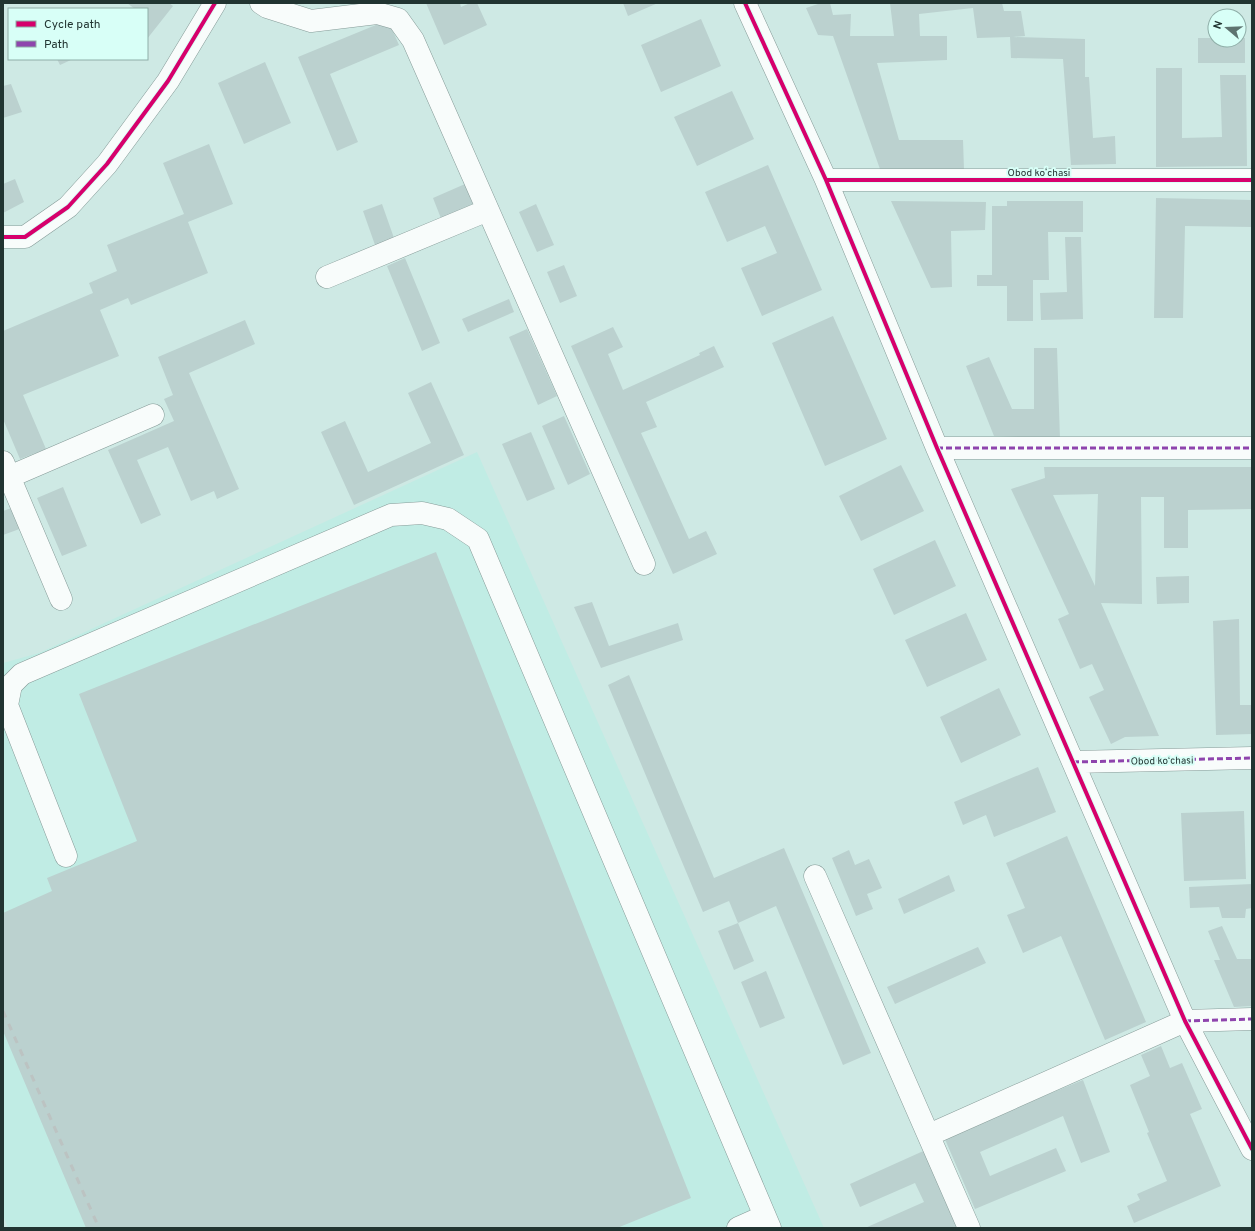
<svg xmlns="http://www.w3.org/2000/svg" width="1255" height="1231" viewBox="0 0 1255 1231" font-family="Overpass,sans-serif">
<rect width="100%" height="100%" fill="#cee9e4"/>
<path fill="#c0ece4" d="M477 452 824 1228H8L3 1215V663L39 653Z"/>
<path fill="#bbd1cf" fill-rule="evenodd" d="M127 3H169L173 6 147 39V9H135Z
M426 3H460L461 7 470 3H477L487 25 444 45Z
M623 3H658L628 16Z
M821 3H830L833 15 851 14 850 36H894L890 3H1002L1004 11H1021L1025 36 1013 37 1085 39V77H1089L1093 138 1115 136 1116 164 1071 165 1063 59 1011 58 1010 37 977 38 973 8 919 14 920 36H947V60L877 63 899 140H963L964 170 881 172 833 36 818 35 806 8Z
M701 19 721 66 661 92 641 45Z
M388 20 399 45 330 74 358 142 337 151 298 57Z
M1198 38H1215V40H1239V38H1245V63H1198Z
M57 59H73L60 65Z
M265 62 291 123 244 144 218 83Z
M1156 68H1182V138L1222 137 1220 75H1246L1247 166 1156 167Z
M11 84 22 112 3 118V86Z
M732 91 754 139 697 166 674 117Z
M209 144 233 204 188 222 208 273 131 305 128 298 100 310 119 356 23 395 46 449 20 459 3 419V331L93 293 89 283 117 271 107 245 184 214 163 163Z
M768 165 822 290 762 316 741 268 777 253 765 226 727 242 705 192Z
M15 179 24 202 3 213V184Z
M465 184 474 207 442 221 433 198Z
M1156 198 1252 200V227L1185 226 1183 318H1154Z
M891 201 986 202 985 230 951 231 952 287 931 288Z
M1007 201H1083V232H1048L1049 280H1033V321H1007V286H977V275H992V206H1007Z
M382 204 394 238 375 245 363 211Z
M536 204 554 245 537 252 519 212Z
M1065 237H1081L1083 319 1041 320 1040 293 1067 292Z
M405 258 440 343 422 351 387 266Z
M564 265 577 296 560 303 547 272Z
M509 299 514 312 468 332 462 319Z
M833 316 887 439 825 466 772 343Z
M245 320 255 344 189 373 239 489 217 499 214 491 191 501 168 447 137 460 161 515 141 524 108 450 174 421 164 399 173 395 158 357Z
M613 327 623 347 608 354 623 390 700 355 699 353 714 346 724 367 646 402 657 427 641 433 689 539 706 531 717 554 673 574 571 346Z
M527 329 557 396 538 405 509 337Z
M1034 348H1057L1060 439 994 436 966 366 989 357 1012 409H1034Z
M431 382 464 455 354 505 321 432 345 421 368 472 431 443 408 393Z
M564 416 590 474 568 485 542 426Z
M531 432 555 489 527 501 502 444Z
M901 465 924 511 861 541 839 496Z
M1044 467H1252V509L1188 510V548H1164V497H1141L1142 604 1101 603 1159 736 1125 737 1111 744 1089 697 1104 690 1092 664 1080 669 1058 619 1069 614 1011 489 1045 478ZM1098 494 1095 586 1053 495Z
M63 487 87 546 62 556 37 498Z
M17 506 25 527 3 535V511Z
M935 540 956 586 894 615 873 569Z
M436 552 691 1198 617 1228H86L3 1031V913L52 891 47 878 137 841 79 694Z
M1189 576V603L1157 604 1156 577Z
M592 602 609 646 678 623 683 640 601 668 574 607Z
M966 613 987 660 927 687 905 640Z
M1239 619 1240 705H1252V734L1216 735 1213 621Z
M629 675 714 878 784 848 871 1053 843 1065 776 906 738 923 729 901 703 912 608 685Z
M999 688 1021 735 961 763 940 717Z
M1038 767 1056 812 994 837 986 815 963 825 954 802Z
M1244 811 1246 879 1184 881 1181 813Z
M1067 836 1146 1022 1105 1040 1061 936 1023 953 1007 915 1025 908 1006 863Z
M849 850 855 865 869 859 882 888 867 894 873 909 856 916 832 858Z
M949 875 955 891 904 914 898 899Z
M1252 884V908L1246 909 1245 918H1222L1219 907 1190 908 1189 887Z
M738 923 754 961 734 970 718 931Z
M1222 926 1237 959H1252V1006L1234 1007 1214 960H1220L1208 931Z
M978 947 986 963 895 1004 887 987Z
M766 971 785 1018 760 1028 741 982Z
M1161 1046 1170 1068 1182 1063 1202 1109 1190 1114 1221 1186 1134 1223 1127 1206 1140 1200 1137 1194 1167 1181 1147 1133 1149 1132 1130 1085 1150 1076 1141 1055Z
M1083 1080 1110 1152 1081 1163 1063 1116 980 1152 990 1176 1056 1148 1066 1171 975 1209 944 1137Z
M930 1148 965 1228H865L924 1202 915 1183 860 1207 850 1184Z"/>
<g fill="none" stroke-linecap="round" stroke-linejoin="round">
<g stroke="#869b98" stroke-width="23">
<path id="minor" d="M261 3 267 7 311 21 377 13 398 19 413 40 644 564
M745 3 826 180 937 448 1185 1021 1252 1149
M826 180H1252
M3 237H25L68 207 107 164 168 81 215 3
M327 277 488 210
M937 448H1252
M3 462 61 599
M9 477 153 415
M1073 762 1252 758
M66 856 7 705 11 685 22 674 391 515 422 513 448 519 478 539 770 1228
M815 876 969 1228
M929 1135 1185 1021 1252 1019
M738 1228 765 1216"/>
</g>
<use href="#minor" stroke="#f8fcfb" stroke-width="22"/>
<path stroke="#bcc3c2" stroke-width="3" stroke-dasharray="7 7" stroke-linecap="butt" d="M3 1011 99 1228"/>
<path stroke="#8e44ad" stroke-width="3" stroke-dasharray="6 3" stroke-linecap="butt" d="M937 448H1252
M1073 762 1252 758
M1185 1021 1252 1019"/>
<g stroke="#d8fff7" stroke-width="6">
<path id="cycleway" d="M745 3 826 180 937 448 1185 1021 1252 1149
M826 180H1252
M3 237H25L68 207 107 164 168 81 215 3"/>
</g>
<use href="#cycleway" stroke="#d6006c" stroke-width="4"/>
</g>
<g text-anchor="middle" stroke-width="4" stroke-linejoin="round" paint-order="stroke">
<g font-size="10" fill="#213431" stroke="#d8fff7">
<text x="1039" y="176">Obod koʻchasi</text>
<text transform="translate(1162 760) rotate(-1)" y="4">Obod koʻchasi</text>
</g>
</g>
<rect width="1255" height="1231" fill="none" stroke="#213431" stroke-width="8"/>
<rect x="8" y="8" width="140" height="52" fill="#d8fff7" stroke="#8faea8"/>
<rect x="16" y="21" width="20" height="6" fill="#d6006c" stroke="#8faea8"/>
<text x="44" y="28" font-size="12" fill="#213431">Cycle path</text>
<rect x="16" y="41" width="20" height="6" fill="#8e44ad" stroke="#8faea8"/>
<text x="44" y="48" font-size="12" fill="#213431">Path</text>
<g transform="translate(1227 28) rotate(289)"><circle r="19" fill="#d8fff7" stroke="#8faea8"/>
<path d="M0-3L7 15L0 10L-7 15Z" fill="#5e7370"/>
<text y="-6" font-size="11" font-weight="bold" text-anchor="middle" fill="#213431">N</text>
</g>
</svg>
